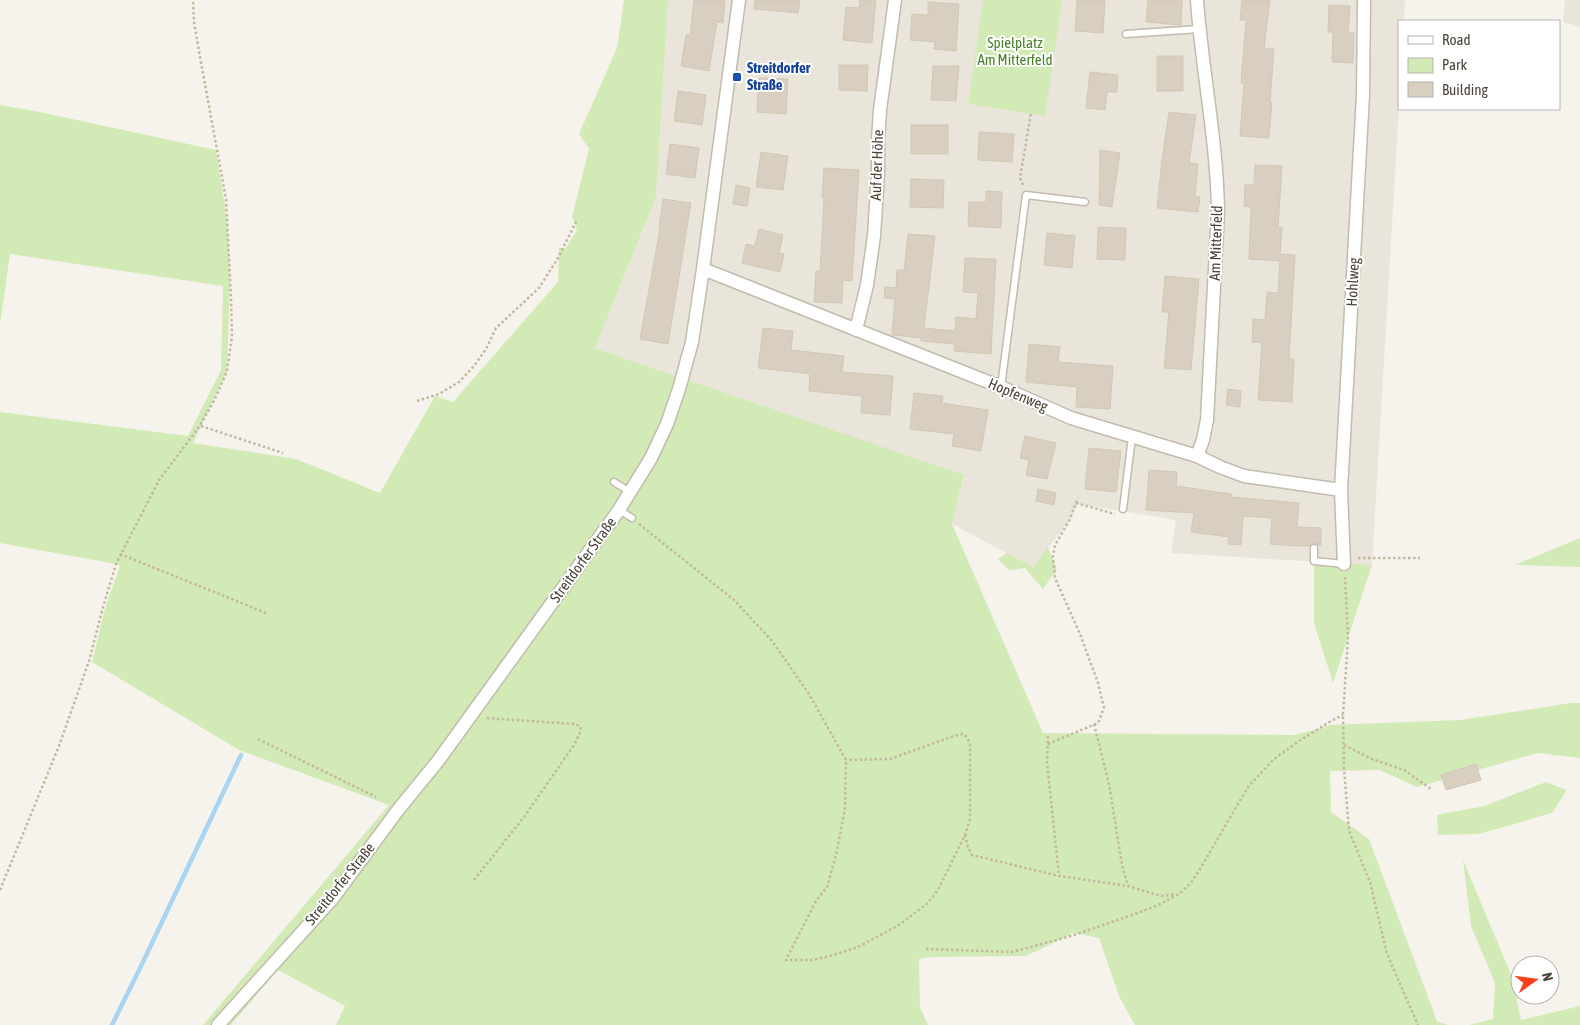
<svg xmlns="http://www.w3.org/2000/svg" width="1580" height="1025" viewBox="0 0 1580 1025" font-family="'Asap Condensed',sans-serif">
<rect width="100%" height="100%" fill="#f6f3ec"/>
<path fill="#eae5da" d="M668 0H1405L1404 21H1399V106L1372 565 1171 553 1176 520 1078 504 1069 521 1033 567 952 524 964 476 595 348 656 197Z
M1565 0H1580V27L1563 22Z"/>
<path fill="#d2eab5" d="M624 0H668L656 197 595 348 964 475 952 524 1043 733 1295 735 1331 725 1460 720 1571 703H1580V758L1538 753 1417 787 1380 770 1330 771 1331 812 1369 839 1437 1021 1448 1025H1135L1119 996 1099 938 1074 933 1026 956 932 957 919 959 920 1007 928 1025H336L345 1006 278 970 231 1025H203L389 805 239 750 92 662 105 608 120 566 116 564 0 543V412L188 436 221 370 223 286 10 254 0 324V105L35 111 216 150 227 219 230 280 227 371 193 443 296 459 380 493 435 396 453 402 558 282 559 248H566L577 230 572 217 589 149 579 134 617 48Z
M983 0H1062L1045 116 968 104Z
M1580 538V567L1515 565Z
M1048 547 1057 569 1043 589 1025 568 1009 570 998 559 1007 553 1033 567Z
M1314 561 1372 565 1333 683 1314 623Z
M1546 782 1567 790 1552 813 1479 834 1438 835 1437 815 1484 806Z
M1463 860 1512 977 1521 1020 1580 1006V1025H1469L1493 1019 1495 983 1471 926Z"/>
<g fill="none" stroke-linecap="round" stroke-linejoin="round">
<path stroke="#a9d4f2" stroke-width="4.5" d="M112 1025 143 962 241 755"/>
</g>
<path fill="#d8cfc1" stroke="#d3c7b4" d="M694 0H725L723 23 717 22 709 71 681 66 686 35H690Z
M755 0H800L798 13 754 9Z
M860 0H876L872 43 843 40 846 7 859 8Z
M1077 0H1105L1103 33 1075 31Z
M1148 0H1182L1181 25 1146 22Z
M1242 0H1270L1264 49H1274L1270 102 1272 103 1269 138 1240 136 1244 83H1241L1246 20H1240Z
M928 2 959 4 956 51 934 49 935 42 910 40 912 14 928 15Z
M1329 5 1350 6 1348 33H1354L1353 63 1332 62 1333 32H1328Z
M1157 56H1183V91H1157Z
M839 65H868L867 91 839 90Z
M933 66H959L956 101 931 100Z
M1090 72 1118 75 1117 92H1107L1105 110 1086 108Z
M759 78 788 79 786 114 757 112Z
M678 91 706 95 702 125 674 121Z
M1169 112 1196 115 1189 163 1198 164 1195 196 1200 197 1198 212 1157 208 1162 160Z
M911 125H948V154H911Z
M979 132 1014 134 1012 162 978 160Z
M670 144 699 148 695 178 666 174Z
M1100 150 1120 153 1112 207 1099 205Z
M761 152 788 156 783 190 756 187Z
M1255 165 1282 166 1278 227H1282L1280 254 1295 255 1289 359H1294L1292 402 1258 400 1262 343 1252 342 1253 319 1265 320 1267 292 1278 293 1280 261 1249 259 1251 207 1244 206 1245 185H1254Z
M824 168 859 170 852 281 843 280 842 303 814 302 816 271H820L824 198H822Z
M911 179 944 180 943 208 910 207Z
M736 185 750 188 747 206 733 204Z
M986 191 1002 192 1001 228 968 226 969 202H986Z
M663 199 691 203 668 344 640 339 660 229H659Z
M1098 227 1126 228 1125 260 1097 259Z
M759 229 783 235 779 253 784 254 780 272 742 263 746 244 755 246Z
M1047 233 1075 236 1072 268 1044 265Z
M908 234 935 236 924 328 955 331 956 317 976 319 978 293 963 292 965 258 996 259 991 354 954 351 955 344 921 341V338L892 335 895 299 884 298 885 287 896 288 897 270H904Z
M1165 276 1199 279 1191 370 1164 368 1169 312H1162Z
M763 328 793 331 791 350 844 356 842 372 893 376 890 415 861 413 862 396 809 391 810 374 758 368Z
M1029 344 1060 347 1058 362 1113 366 1110 409 1076 407 1077 387 1026 382Z
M1228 389 1241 391 1240 407 1226 405Z
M914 393 943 396 942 403 988 410 981 451 952 446 954 434 910 429Z
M1025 436 1056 443 1047 479 1026 475 1029 460 1020 458Z
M1089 448 1121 451 1116 492 1085 489Z
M1149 470 1177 472 1176 486 1231 494V497L1299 503 1297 527 1321 528V546L1314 543 1310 546H1296L1270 544 1272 518 1243 516 1241 545 1228 544 1229 537 1191 532 1194 513 1146 510Z
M1038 489 1056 493 1054 505 1036 501Z
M1476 764 1481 780 1446 790 1441 775Z"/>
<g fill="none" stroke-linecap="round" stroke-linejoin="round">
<g stroke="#c2bbae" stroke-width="9">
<path id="lane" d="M1126 34 1199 29
M1001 387 1026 195 1085 202
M614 482 630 492
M1123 509 1132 437
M619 510 632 518
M1314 548V561L1344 564"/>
</g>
<g stroke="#c2bbae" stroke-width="15">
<path id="street" d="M1197 0C1202 71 1217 140 1218 211L1207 420 1203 440 1197 456
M703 269 1001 387 1071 418 1197 456 1220 467 1244 476 1341 490
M856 330 867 285 874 236 878 173V140L880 110 895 0
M1344 564 1341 490 1363 95 1364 0
M218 1025 333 898 398 810 438 761 619 510 651 458 667 424 679 389 692 342 703 269 739 0"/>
</g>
<path stroke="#c4b79f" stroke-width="2.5" stroke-dasharray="2.5 2.5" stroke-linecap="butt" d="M1023 185 1020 178 1031 113
M417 401 439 394 459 382 474 366 486 349 496 328 539 288 558 258 577 220
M201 426 283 453
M1076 503 1115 514
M639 524 734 600 772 641 809 694 846 760 845 809 836 855 827 887 816 901 786 960H813L830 956 858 947 899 925 928 903 938 890 965 835 970 819V743L965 735 962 734 954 736 890 759 846 760
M120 554 266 613
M1358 558H1420
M1345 577 1348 638 1343 715 1344 768 1349 831 1370 882 1387 954 1418 1025
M1094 724 1109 784 1122 865 1128 886
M1048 736 1047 762 1059 876
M258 739 376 797
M1048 744 1098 723 1104 708 1098 683 1080 634 1055 578 1053 557 1055 545 1069 521 1078 498
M1344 745 1372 759 1404 770 1431 789
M965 835 968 847 972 855 1059 876 1128 886 1154 894 1164 896 1175 894
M474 880 524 817 574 745 581 731 580 726 574 724 486 718
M0 890 59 746 89 661 103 607 116 564 159 480 199 427 215 399 227 371 232 336 231 297 226 199 200 57 194 22 193 0
M926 949 1012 952 1071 936 1135 914 1158 905 1179 894 1191 883 1200 869 1248 787 1274 759 1299 741 1331 721 1343 715"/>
<use href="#lane" stroke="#fff" stroke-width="6"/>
<use href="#street" stroke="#fff" stroke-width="12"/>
</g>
<rect fill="#1a4fb4" stroke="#fff" stroke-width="2" x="732" y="72" width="10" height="10" rx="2.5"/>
<g text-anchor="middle" stroke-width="4" stroke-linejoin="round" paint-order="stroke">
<g font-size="15" fill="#4a7f2a" stroke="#fff">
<text x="1015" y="48">Spielplatz<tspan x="1015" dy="17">Am Mitterfeld</tspan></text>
</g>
<g font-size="15" font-weight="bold" fill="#164399" stroke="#fff" text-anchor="start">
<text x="747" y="73">Streitdorfer<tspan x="747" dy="17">Straße</tspan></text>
</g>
<g font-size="15" fill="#4b4439" stroke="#fff">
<text transform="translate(877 165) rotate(-88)" y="5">Auf der Höhe</text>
<text transform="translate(1216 243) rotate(-88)" y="5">Am Mitterfeld</text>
<text transform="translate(1353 282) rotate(-87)" y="5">Hohlweg</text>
<text transform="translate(1018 395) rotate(23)" y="5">Hopfenweg</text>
<text transform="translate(583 560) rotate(-54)" y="5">Streitdorfer Straße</text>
<text transform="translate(340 884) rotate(-51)" y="5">Streitdorfer Straße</text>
</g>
</g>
<rect x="1398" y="20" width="162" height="90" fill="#ffffff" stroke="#b7b4b0"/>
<rect x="1408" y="36" width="25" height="8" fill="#ffffff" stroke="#b7b4b0"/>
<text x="1442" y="45" font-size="15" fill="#4b4439">Road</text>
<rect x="1408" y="58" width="25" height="15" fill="#d2eab5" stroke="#b7b4b0"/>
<text x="1442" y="70" font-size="15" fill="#4b4439">Park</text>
<rect x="1408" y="82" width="25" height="15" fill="#d8cfc1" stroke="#b7b4b0"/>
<text x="1442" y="95" font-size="15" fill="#4b4439">Building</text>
<g transform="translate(1535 980) rotate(76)"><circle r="24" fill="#ffffff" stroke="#b7b4b0"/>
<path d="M0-4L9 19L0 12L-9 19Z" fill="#fc3f1d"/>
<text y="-8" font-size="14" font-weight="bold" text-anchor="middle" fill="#4b4439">N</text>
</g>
</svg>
